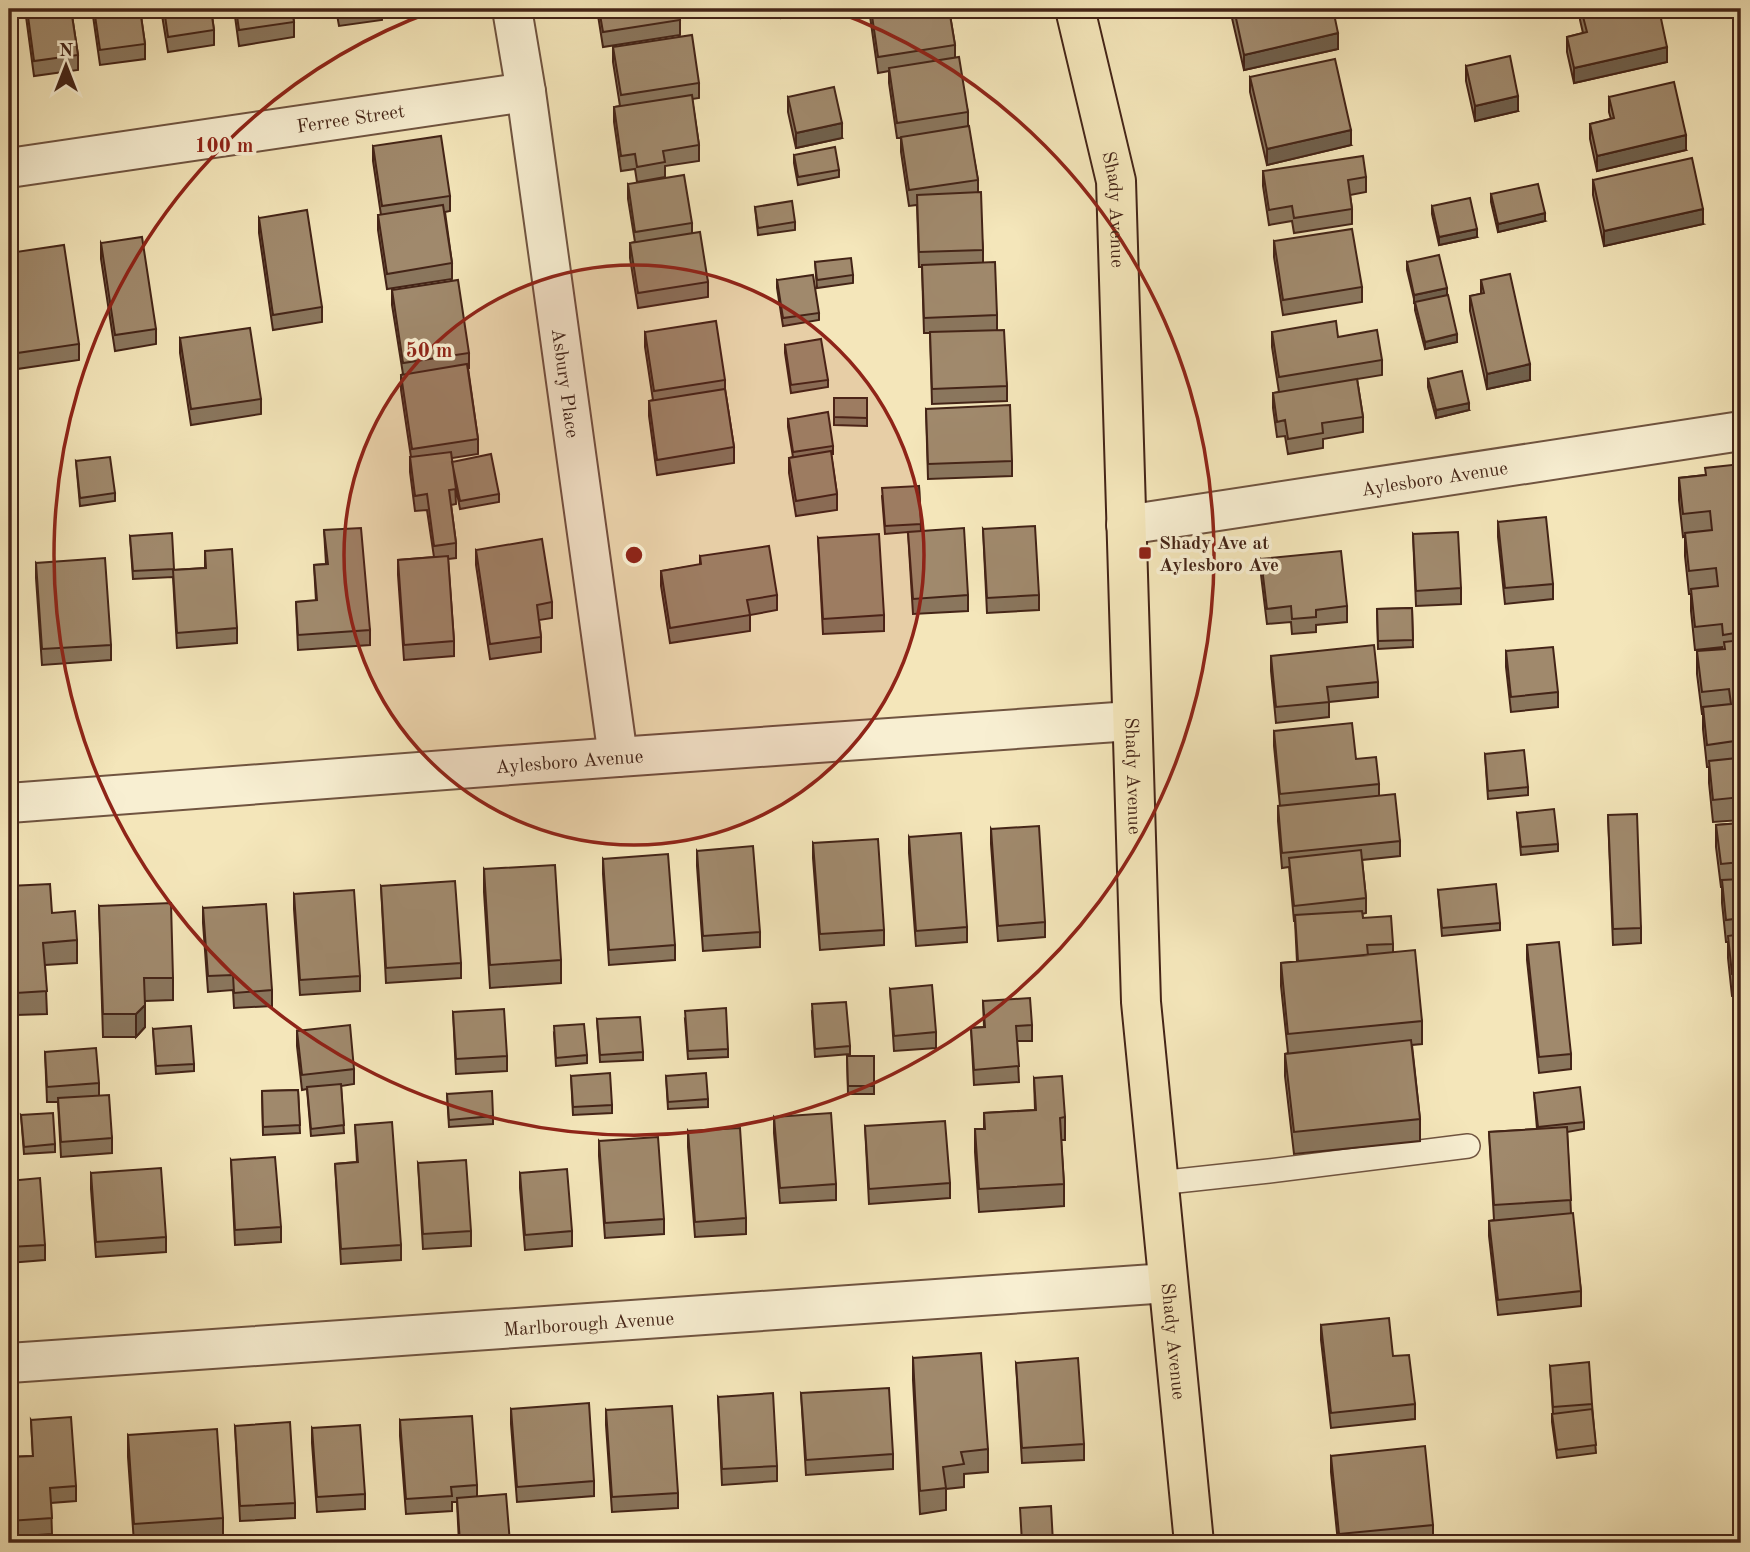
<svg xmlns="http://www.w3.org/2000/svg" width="1750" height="1552" viewBox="0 0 1750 1552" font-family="'Old Standard TT',serif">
<rect width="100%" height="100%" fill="#f4e6ba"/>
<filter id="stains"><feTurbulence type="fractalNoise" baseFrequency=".00286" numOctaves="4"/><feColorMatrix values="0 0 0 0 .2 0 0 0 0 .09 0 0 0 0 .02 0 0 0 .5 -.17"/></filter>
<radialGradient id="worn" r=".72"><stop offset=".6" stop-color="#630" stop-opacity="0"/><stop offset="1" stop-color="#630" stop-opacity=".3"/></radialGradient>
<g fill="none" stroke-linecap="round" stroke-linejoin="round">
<g stroke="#705440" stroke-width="26">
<path id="service" d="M1158 1183 1269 1171 1468 1146"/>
</g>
<g stroke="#705440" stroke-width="42">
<g id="minor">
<path id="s1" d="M512 9 526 92 618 757"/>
<path id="s2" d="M9 168 526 92"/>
<path id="s3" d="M1126 525 1741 431"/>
<path id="s4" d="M9 803 618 757 1131 721"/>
<path id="s5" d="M9 1363 1168 1283"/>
</g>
</g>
<g stroke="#442417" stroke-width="42">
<g id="primary">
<path id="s6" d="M1075 9 1116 181 1141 1002 1194 1543"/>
</g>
</g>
<use href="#service" stroke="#f8efd2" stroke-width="23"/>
<use href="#minor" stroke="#f8efd2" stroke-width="38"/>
<use href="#primary" stroke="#f4e6ba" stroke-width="38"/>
</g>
<path fill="#8a765d" stroke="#442417" stroke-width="2" d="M25 9H71L78 55V70L34 76Z
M92 9H140L145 44V59L100 65Z
M161 9H211L214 30V45L168 52Z
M234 9H292L294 22V37L239 46Z
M336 9H390L382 10V20L339 26Z
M597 9H678L680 20V35L603 47Z
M869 9H949L955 45V58L968 112V126L978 180V193L983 250V262L997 315V330L1007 386V401L932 404 930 333H924L922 267H919L917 205 909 206 901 152V138H897L889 83V71L878 73Z
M1231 9H1333L1338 49 1244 70 1231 14Z
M1580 9H1659L1667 62 1574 83 1567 52V37L1583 33 1580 20Z
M9 29 13 60V76H9Z
M613 47 699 83V98L692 99 699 145V161L665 166V177L637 182 635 169 621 171 614 122V107L620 106 613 62Z
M1466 66 1518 111 1475 121 1466 81Z
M1250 77 1351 145 1267 165 1250 92Z
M788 97 842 138 796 148 788 112Z
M1609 97 1686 150 1597 171 1590 139V124L1611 119 1609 112Z
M373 146 450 196V211L445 212 452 263V279L387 289 378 230V215H381L373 161Z
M794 155 839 170V177L798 185 794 163Z
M1263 171 1366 177V192L1350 195 1352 209V224L1294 233 1292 221 1269 225 1263 186Z
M1593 180 1703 224 1604 246 1593 195Z
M628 184 692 223V233L708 282V297L638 308 630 258V243L635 242 628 199Z
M1491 194 1545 221 1498 232 1491 202Z
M1432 206 1477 237 1439 245 1432 214Z
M755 207 795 222V230L758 235Z
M259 218 322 307V322L273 330 259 233Z
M1274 241 1362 287V302L1283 315 1274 257Z
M101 243 156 329V344L115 351 101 259Z
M9 253 79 344V360L17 369 9 316Z
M815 262 853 275V283L817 288Z
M1407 262 1447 295 1457 342 1425 349 1415 310V303L1407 270Z
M777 280 819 313V320L783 326 777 288Z
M1481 280 1530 380 1487 389 1470 311V296L1481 294Z
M392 290 469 353V368H468L478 439V454L452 458V463L499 494V502L460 509 455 483 456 504 451 505 456 543V558L448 559 454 641V656L404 660 398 575V560L434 557 427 510 415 511 410 472V457H411L401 390V375L403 374 392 305Z
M645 332 725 380V389L734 447V463L657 475 649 416V401L653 400 645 347Z
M1272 332 1338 337 1382 360V375L1357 379 1363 417V432L1323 439V448L1288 454 1285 436 1277 437 1273 408V393L1279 392 1272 347Z
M180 338 261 399V414L191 425 180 353Z
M785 345 828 380V387L791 393 785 353Z
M1428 379 1469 410 1436 418 1428 387Z
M834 398H867V426L834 425Z
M926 409 1012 461V476L928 479Z
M788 419 833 446V454H831L837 494V510L796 516 789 473V458L793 457 788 427Z
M76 461 115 493V501L80 506Z
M1741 464V995L1732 996 1728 958V942H1726L1722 903V887H1721L1716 847V825L1741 823V820L1713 822 1709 783V767H1707L1703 729V714H1702L1697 674V651L1722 649V647L1695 650 1691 611V594H1689L1685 556V536L1683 537 1679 500V478L1705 475Z
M919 486 921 531 968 595V611L913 614 908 532 885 534 882 496Z
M1498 522 1553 584V599L1505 604 1498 537Z
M983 529 1039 595V610L987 613Z
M324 530 370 630V645L298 650 296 602 316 601 314 565 326 564Z
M1413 534 1461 588V604L1416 606Z
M130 536 174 570 205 568V551L237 628V643L177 648 173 577 133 579Z
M818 538 884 615V631L823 634Z
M476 550 552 602V618L539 620 541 637V652L490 659 476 565Z
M700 556 777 595V610L750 615V631L670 643 661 586V571L700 565Z
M1261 559 1347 606V622L1316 625V632L1292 634 1291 622 1267 624 1261 575Z
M36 563 111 645V660L42 665 36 578Z
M1412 608 1413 647 1378 649 1377 609Z
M1506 651 1558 692V707L1511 712 1506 667Z
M1271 656 1378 682V697L1329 702V717L1276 723 1271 671Z
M1274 731 1356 759 1379 784V795L1400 841V856L1362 860 1366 898V913L1362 914 1363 918 1393 944V952L1422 1021V1044L1412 1045 1420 1119V1141L1294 1154 1285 1076V1054L1288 1053 1281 986V963L1297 962 1295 921H1294L1289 867 1282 868 1278 821V806H1280L1274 746Z
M1485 754 1528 787V795L1488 799Z
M1517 813 1558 844V851L1521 855Z
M1608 815 1641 928V943L1613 945Z
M991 829 1045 922V937L998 941 991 844Z
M909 837 967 927V942L916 946 909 853Z
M813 843 884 930V945L820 950 813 858Z
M697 851 760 932V947L703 951 697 866Z
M603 859 675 945V960L609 965 603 874Z
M484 869 561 960V983L490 988 484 892Z
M9 886 52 913 77 940V963L45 965 47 1014 16 1015 15 1003H9Z
M381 886 461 963V978L386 983Z
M1438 890 1500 923V930L1442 936Z
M294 894 360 976V991L300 995 294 909Z
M99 906 173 978V1000L145 1001V1027L136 1037H103Z
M203 908 272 990V1006L234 1008 233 990 208 992 203 923Z
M1527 945 1571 1054V1069L1539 1073 1527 960Z
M890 989 936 1032V1048L894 1051Z
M1735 999H1741V1077V1061H1739L1735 1022Z
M983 1001 1032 1025V1041H1017L1019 1082 974 1085 971 1028 984 1027Z
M453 1012 507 1056V1071L456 1074Z
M812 1012 850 1046V1054L815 1057Z
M597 1019 643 1052V1060L600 1062Z
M685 1019 728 1049V1057L688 1059Z
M153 1029 194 1064V1071L156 1074Z
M297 1031 354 1069V1084L341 1086 344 1133 311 1136 307 1089 302 1090 297 1046Z
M554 1033 587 1055V1063L556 1066Z
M45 1052 99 1083V1095L112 1138V1153L61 1157 58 1102H47Z
M847 1056H874V1094H848Z
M571 1076 612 1105V1113L573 1115Z
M666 1076 708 1099V1107L668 1109Z
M1034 1078 1065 1117V1140H1061L1064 1184V1206L979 1212 975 1152V1129H984V1113L1035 1110Z
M298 1090 300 1133 263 1135 262 1091Z
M1534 1093 1584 1122V1129L1567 1132 1571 1213 1581 1291V1306L1498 1315 1489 1236V1221L1494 1220 1489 1132 1537 1129Z
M447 1094 493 1116V1124L449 1127Z
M21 1115 55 1144V1152L24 1154Z
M774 1117 836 1184V1200L780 1203 774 1133Z
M355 1125 401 1245V1260L341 1264 335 1164 357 1162Z
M865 1126 950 1183V1198L869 1204Z
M688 1131 746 1218V1234L695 1237 688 1147Z
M599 1141 664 1219V1234L605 1238 599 1156Z
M231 1160 281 1227V1242L235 1245Z
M418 1163 471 1231V1246L423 1249Z
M91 1173 166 1237V1252L96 1257 91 1189Z
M520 1173 572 1231V1246L525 1250 520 1188Z
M9 1181 45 1245V1260L9 1263Z
M1321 1325 1393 1356 1415 1404V1419L1331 1428 1321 1340Z
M913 1358 988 1449V1472L964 1474V1487L946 1489V1510L920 1514 913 1380Z
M1016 1363 1084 1444V1460L1022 1463Z
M1550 1366 1592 1404 1596 1453 1557 1458 1552 1422V1414H1553Z
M801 1393 893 1454V1469L806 1475Z
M718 1397 777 1466V1481L722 1485Z
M511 1409 594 1481V1496L517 1502 511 1424Z
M606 1410 678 1493V1508L612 1512 606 1425Z
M31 1420 76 1486V1501L51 1503 52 1534 9 1537V1457L33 1456Z
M400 1420 477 1485V1496L510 1543H459L457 1502H452V1511L406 1514 400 1436Z
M235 1426 295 1503V1518L240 1521Z
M312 1428 365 1494V1509L317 1512 312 1443Z
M128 1435 223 1518V1541L183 1543H134L128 1457Z
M1331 1456 1433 1525V1540L1401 1543H1338L1331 1472Z"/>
<path fill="#70604c" stroke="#442417" stroke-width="2" d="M787 9H818L781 18V10Z
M1404 9H1439L1404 16Z
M1338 33V49L1244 70V55Z
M1667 47V62L1574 83V68Z
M1518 96V111L1475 121V106Z
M842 123V138L796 148V133Z
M1351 130V145L1267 165V149Z
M1686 135V150L1597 171V156Z
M1703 209V224L1604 246V231Z
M1545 213V221L1498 232V224Z
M1477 229V237L1439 245V237Z
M1447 288V296L1414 303V295Z
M1457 334V342L1425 349V342Z
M1530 364V380L1487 389V374Z
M1469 403V410L1436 418V410Z
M145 1005V1027L136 1037V1014Z"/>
<path fill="#a0896c" stroke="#442417" stroke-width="2" d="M27 9H71L78 55 34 61Z
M94 9H140L145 44 100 50Z
M164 9H211L214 30 168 37Z
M236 9H292L294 22 239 30Z
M338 9H355L339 11Z
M599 9H678L680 20 603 32Z
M871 9H949L955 45 878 57Z
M1234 9H1333L1338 33 1244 55Z
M1581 9H1659L1667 47 1574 68 1567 37 1587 32Z
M9 29 13 60 9 61Z
M692 35 699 83 621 95 613 47Z
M1510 56 1518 96 1475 106 1466 66Z
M959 57 968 112 897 123 889 68Z
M1335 59 1351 130 1267 149 1250 77Z
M1674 82 1686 135 1597 156 1590 124 1614 118 1609 97Z
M834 87 842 123 796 133 788 97Z
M692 95 699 145 663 151 665 162 637 167 635 154 621 156 614 107Z
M969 126 978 180 909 190 901 137Z
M441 136 450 196 382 206 373 146Z
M835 147 839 170 798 177 794 155Z
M1363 156 1366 177 1348 180 1352 209 1294 218 1292 206 1269 210 1263 171Z
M1692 158 1703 209 1604 231 1593 180Z
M684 175 692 223 635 232 628 184Z
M1538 184 1545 213 1498 224 1491 194Z
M981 192 983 250 919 252 917 195Z
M1470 198 1477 229 1439 237 1432 206Z
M792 201 795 222 758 228 755 207Z
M443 205 452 263 387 274 378 215Z
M307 210 322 307 273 315 259 218Z
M1352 229 1362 287 1283 300 1274 241Z
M700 232 708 282 638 293 630 243Z
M142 237 156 329 115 335 101 243Z
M64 245 79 344 17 353 9 300V253Z
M1439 255 1447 288 1414 295 1407 262Z
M851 258 853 275 817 280 815 262Z
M995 262 997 315 924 318 922 265Z
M1510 274 1530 364 1487 374 1470 296 1484 293 1481 280Z
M813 275 819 313 783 318 777 280Z
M458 280 469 353 403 363 392 290Z
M1448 295 1457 334 1425 342 1415 302Z
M716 321 725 380 654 391 645 332Z
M1336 321 1338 337 1377 330 1382 360 1279 377 1272 332Z
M250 328 261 399 191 409 180 338Z
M1004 330 1007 386 932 389 930 332Z
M821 339 828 380 791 385 785 345Z
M467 364 478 439 412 449 401 375Z
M1462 371 1469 403 1436 410 1428 379Z
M1357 379 1363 417 1322 423 1323 433 1288 439 1285 420 1277 422 1273 393Z
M725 389 734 447 657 460 649 401Z
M834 398H867V418L834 417Z
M1010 405 1012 461 928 464 926 409Z
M828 412 833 446 793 452 788 419Z
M831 451 837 494 796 501 789 458Z
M451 452 456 489 449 490 456 543 434 546 427 494 415 496 410 457Z
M491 454 499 494 460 501 452 462Z
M110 457 115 493 80 498 76 461Z
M1741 464V632L1723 635 1722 624 1695 627 1691 589 1718 586 1716 568 1689 571 1685 533 1712 530 1710 511 1683 514 1679 478 1706 475 1705 468Z
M919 486 921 524 885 526 882 488Z
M1546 517 1553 584 1505 588 1498 522Z
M1035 526 1039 595 987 598 983 529Z
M361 528 370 630 298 635 296 602 317 600 314 565 328 564 324 530Z
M964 528 968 595 913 599 908 532Z
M1458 532 1461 588 1416 591 1413 534Z
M172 533 174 569 133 571 130 536Z
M879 534 884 615 823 619 818 538Z
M542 539 552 602 537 605 541 637 490 644 476 550Z
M769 546 777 595 747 600 750 615 670 628 661 571 701 564 700 556Z
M232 549 237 628 177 633 173 570 206 568 205 551Z
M1341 551 1347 606 1316 610V617L1292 619 1291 606 1267 609 1261 559Z
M448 556 454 641 404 645 398 560Z
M105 558 111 645 42 649 36 563Z
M1412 608 1413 640 1378 641 1377 609Z
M1741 640V802V797L1713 800 1709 761 1737 758 1735 741 1707 745 1703 707 1731 704 1729 689 1702 692 1697 651 1725 649 1724 642Z
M1374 645 1378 682 1327 687 1329 702 1276 707 1271 656Z
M1553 647 1558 692 1511 697 1506 651Z
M1352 723 1356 759 1376 757 1379 784 1280 794 1274 731Z
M1524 750 1528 787 1488 791 1485 754Z
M1395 794 1400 841 1282 853 1278 806Z
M1554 809 1558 844 1521 847 1517 813Z
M1637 814 1641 928 1613 929 1608 815Z
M1741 823V862L1721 864 1716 825Z
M1039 826 1045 922 998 926 991 829Z
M961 833 967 927 916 931 909 837Z
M878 839 884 930 820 934 813 843Z
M753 846 760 932 703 936 697 851Z
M1361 850 1366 898 1294 906 1289 858Z
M668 854 675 945 609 950 603 859Z
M555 865 561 960 490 965 484 869Z
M1741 879V918L1726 920 1722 880Z
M455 881 461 963 386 968 381 886Z
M50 884 52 913 75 911 77 940 43 943 47 991 16 993 15 980 9 981V886Z
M1496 884 1500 923 1442 928 1438 890Z
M354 890 360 976 300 980 294 894Z
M171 903 173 978H144L145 1005 136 1014H103L99 906Z
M266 904 272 990 234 993 233 975 208 976 203 908Z
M1362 911 1363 918 1391 916 1393 944 1367 945 1368 955 1298 961 1295 915Z
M1741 934V973L1732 974 1728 936Z
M1559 942 1571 1054 1539 1057 1527 945Z
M1415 950 1422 1021 1288 1034 1281 963Z
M932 985 936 1032 894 1036 890 989Z
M1030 998 1032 1025 1016 1026 1019 1066 974 1070 971 1028 985 1027 983 1001Z
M1735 999H1741V1039H1739Z
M846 1002 850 1046 815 1049 812 1004Z
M726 1008 728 1049 688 1051 685 1011Z
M504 1009 507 1056 456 1059 453 1012Z
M640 1017 643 1052 600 1055 597 1019Z
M584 1024 587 1055 556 1058 554 1026Z
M350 1025 354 1069 302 1075 297 1031Z
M191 1026 194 1064 156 1066 153 1029Z
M1411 1040 1420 1119 1294 1132 1285 1054Z
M96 1048 99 1083 47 1087 45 1052Z
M847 1056H874V1086H848Z
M610 1073 612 1105 573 1107 571 1076Z
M706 1073 708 1099 668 1102 666 1076Z
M1062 1076 1065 1117 1060 1118 1064 1184 979 1189 975 1129H985L984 1113 1036 1110 1034 1078Z
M341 1084 344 1125 311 1129 307 1087Z
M1580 1087 1584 1122 1538 1127 1534 1093Z
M298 1090 300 1125 263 1127 262 1091Z
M492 1091 493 1116 449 1120 447 1094Z
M109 1095 112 1138 61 1142 58 1098Z
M53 1113 55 1144 24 1147 21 1115Z
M831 1113 836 1184 780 1188 774 1117Z
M945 1121 950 1183 869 1189 865 1126Z
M392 1122 401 1245 341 1249 335 1164 358 1162 355 1125Z
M1567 1127 1571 1200 1494 1205 1489 1132Z
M740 1128 746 1218 695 1222 688 1131Z
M658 1137 664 1219 605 1223 599 1141Z
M275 1157 281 1227 235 1230 231 1160Z
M466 1160 471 1231 423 1234 418 1163Z
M161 1168 166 1237 96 1242 91 1173Z
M567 1169 572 1231 525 1235 520 1173Z
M40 1178 45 1245 9 1247V1181Z
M1573 1213 1581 1291 1498 1300 1489 1221Z
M1389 1318 1393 1356 1409 1355 1415 1404 1331 1413 1321 1325Z
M981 1353 988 1449 961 1452 964 1464 943 1467 946 1488 920 1491 913 1358Z
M1078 1358 1084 1444 1022 1448 1016 1363Z
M1589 1362 1592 1404 1553 1407 1550 1366Z
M889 1388 893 1454 806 1460 801 1393Z
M773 1393 777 1466 722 1469 718 1397Z
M589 1403 594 1481 517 1487 511 1409Z
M672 1406 678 1493 612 1497 606 1410Z
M1592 1409 1596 1445 1557 1450 1552 1414Z
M472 1416 477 1485 451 1487 452 1496 406 1499 400 1420Z
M71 1417 76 1486 50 1488 52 1518 9 1521V1457L33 1456 31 1420Z
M290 1422 295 1503 240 1506 235 1426Z
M360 1425 365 1494 317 1497 312 1428Z
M217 1429 223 1518 134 1524 128 1435Z
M1425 1446 1433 1525 1339 1534 1331 1456Z
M506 1494 510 1543H460L457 1498Z
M1051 1506 1053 1543H1022L1020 1508Z"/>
<circle cx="634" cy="555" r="290" fill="#8f2418" fill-opacity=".12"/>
<g fill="none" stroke="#8f2418" stroke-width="3.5">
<circle cx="634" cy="555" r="290"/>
<path d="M832 10A580 580 0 1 1 436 10"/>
</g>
<rect fill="#8f2418" stroke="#f8efd2" stroke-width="2.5" x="1138" y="546" width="14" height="14" rx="3.5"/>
<g text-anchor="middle" stroke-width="7" stroke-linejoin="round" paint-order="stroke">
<g font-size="19" fill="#442417" stroke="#f8efd2">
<text dy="7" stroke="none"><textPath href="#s2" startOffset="345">Ferree Street</textPath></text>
<text dy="7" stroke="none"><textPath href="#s6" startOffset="205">Shady Avenue</textPath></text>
<text dy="7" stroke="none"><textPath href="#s1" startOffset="378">Asbury Place</textPath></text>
<text dy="7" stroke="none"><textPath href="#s3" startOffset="312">Aylesboro Avenue</textPath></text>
<text dy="7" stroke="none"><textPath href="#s4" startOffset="562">Aylesboro Avenue</textPath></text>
<text dy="7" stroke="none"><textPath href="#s6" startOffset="772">Shady Avenue</textPath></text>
<text dy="7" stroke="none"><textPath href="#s5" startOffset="581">Marlborough Avenue</textPath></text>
<text dy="7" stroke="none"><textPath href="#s6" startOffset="1339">Shady Avenue</textPath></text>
</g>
<g font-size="19" font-weight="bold" fill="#442417" stroke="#f8efd2" text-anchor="start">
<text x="1159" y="549">Shady Ave at<tspan x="1159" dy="22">Aylesboro Ave</tspan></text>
</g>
</g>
<circle cx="634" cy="555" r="10" fill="#8f2418" stroke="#f8efd2" stroke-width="3.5"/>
<g font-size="21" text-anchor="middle" font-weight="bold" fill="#8f2418" stroke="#f8efd2" stroke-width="7" stroke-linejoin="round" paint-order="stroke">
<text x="224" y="152">100 m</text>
<text x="429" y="357">50 m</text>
</g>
<rect width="1750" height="1552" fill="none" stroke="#f4e6ba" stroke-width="35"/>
<rect x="10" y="10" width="1729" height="1531" fill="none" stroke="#442417" stroke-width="3.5"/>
<rect x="18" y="18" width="1715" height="1517" fill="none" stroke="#442417" stroke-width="2"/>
<g transform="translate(66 66)" stroke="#f8efd2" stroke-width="5" paint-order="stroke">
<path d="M0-5L12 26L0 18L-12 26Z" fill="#442417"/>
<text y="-10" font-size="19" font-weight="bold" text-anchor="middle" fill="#442417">N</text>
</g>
<rect width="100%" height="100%" filter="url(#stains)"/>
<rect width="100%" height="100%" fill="url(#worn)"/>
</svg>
